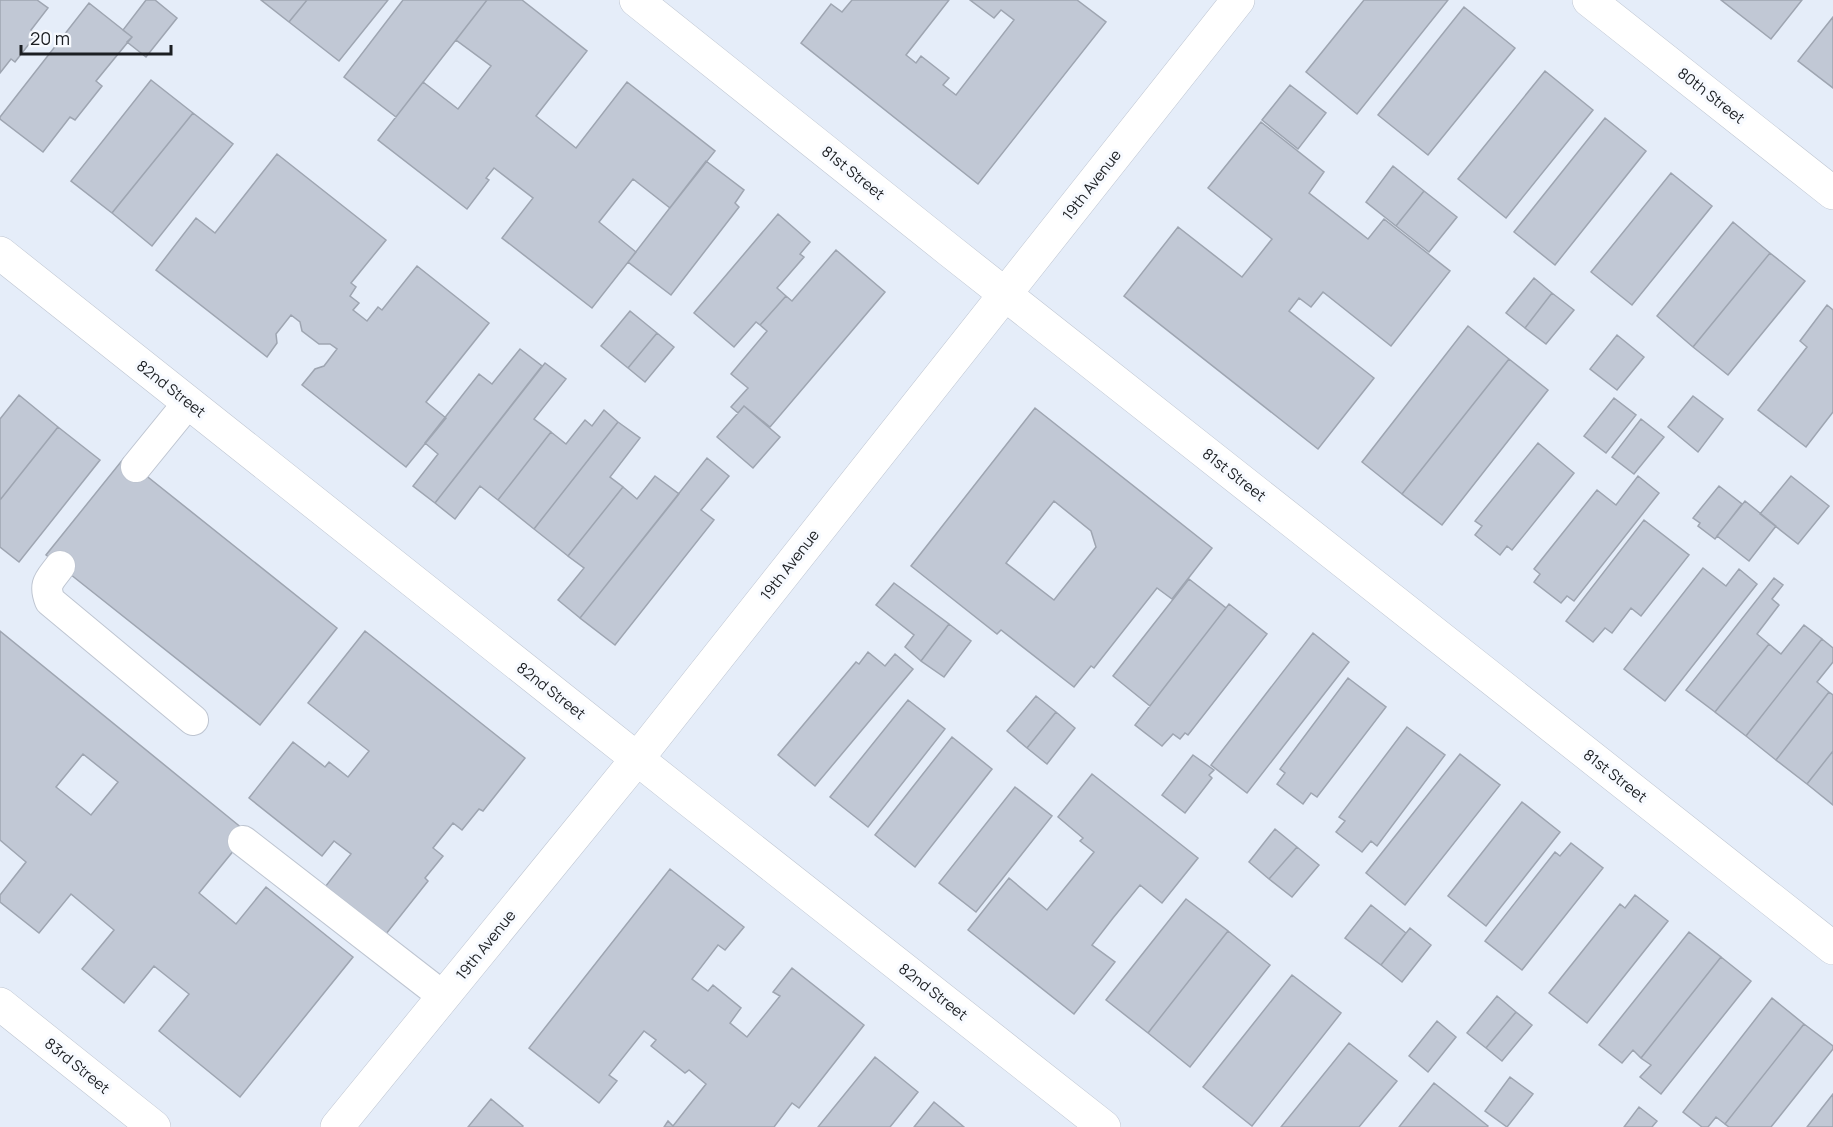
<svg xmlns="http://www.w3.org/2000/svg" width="1833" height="1127" viewBox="0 0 1833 1127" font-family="Manrope,sans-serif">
<rect width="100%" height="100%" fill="#e5edf9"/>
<path fill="#c1c8d5" stroke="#9ea5b1" stroke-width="1.5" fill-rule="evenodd" d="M0 0H37L48 8 31 30 36 35 15 62 11 59 0 73Z
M146 0H155L177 18 146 57 127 42 132 37 123 30Z
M261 0H307L289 22Z
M307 0H388L339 61 289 22Z
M403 0H487L396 117 344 77Z
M487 0H522L587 51 536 116 576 148 627 82 715 151 670 208 633 179 599 222 636 252 592 308 502 238 533 198 494 168 486 178 489 180 467 209 378 140 423 82 458 109 491 66 456 40Z
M852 0H949L906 55 916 63 921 56 949 78 943 85 956 95 1014 20 1001 10 994 18 970 0H1077L1106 22 978 184 801 43 831 4 842 12Z
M1364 0H1448L1357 114 1306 72Z
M1721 0H1802L1771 39Z
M89 3 132 37 96 81 102 86 75 120 70 117 43 152 0 119V117Z
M1464 7 1515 48 1428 155 1378 115Z
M1833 17V88L1798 61Z
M1545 71 1593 110 1506 218 1458 179Z
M151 80 193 113 112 213 71 181Z
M1290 85 1326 113 1298 149 1262 120Z
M193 113 233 144 152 246 112 213Z
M1605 118 1646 151 1555 265 1514 232Z
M1261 122 1324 172 1309 193 1368 239 1384 219 1450 271 1391 346 1323 292 1311 307 1299 298 1289 311 1374 378 1318 449 1124 296 1178 227 1242 277 1272 239 1208 188Z
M277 154 386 240 351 283 356 287 350 296 359 303 353 310 367 321 378 307 382 310 417 266 489 323 426 402 446 418 406 467 302 385 315 369 324 366 337 349 330 344H319L302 331 300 322 291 315 276 334 277 343 267 357 156 270 196 218 215 233Z
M706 161 744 190 735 203 739 207 671 295 628 262Z
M1393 166 1424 191 1396 226 1366 202Z
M1671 173 1712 206 1632 305 1591 272Z
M1424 191 1457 217 1429 252 1396 226Z
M778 214 810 242 800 254 804 257 777 288 786 296 760 325 756 322 734 347 694 313Z
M1733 222 1770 253 1693 347 1657 316Z
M836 250 885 292 770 427 744 406 738 413 731 407 748 388 731 374 767 331 760 325 786 296 792 301Z
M1770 253 1805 281 1728 375 1693 347Z
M1534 278 1552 293 1525 328 1506 313Z
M1552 293 1574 310 1546 344 1525 328Z
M1827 305 1833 310V412L1806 447 1758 410 1807 347 1800 341Z
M630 311 657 333 628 368 601 346Z
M1468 326 1509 359 1402 494 1362 462Z
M657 333 674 347 645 382 628 368Z
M1617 335 1644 357 1617 390 1590 369Z
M520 349 542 366 435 503 413 486 438 454 425 443 479 374 492 384Z
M1509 359 1548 390 1442 525 1402 494Z
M545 363 566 379 534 419 551 432 498 500 480 486 455 519 435 503Z
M19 395 58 427 0 500V419Z
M1693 396 1723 419 1698 452 1668 427Z
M1614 398 1636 415 1606 453 1584 436Z
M744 406 780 437 753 468 717 437Z
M1035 408 1212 548 1172 599 1157 588 1094 668 1091 666 1074 687 1001 630 997 634 911 566ZM1054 501 1091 531 1096 547 1054 600 1006 563Z
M604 410 618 422 534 529 498 500 551 432 566 444 585 420 592 426Z
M1641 419 1664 437 1634 474 1612 457Z
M618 422 640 438 610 477 623 487 568 556 534 529Z
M58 427 100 460 19 562 0 547V500Z
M1538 443 1574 473 1512 550 1507 546 1500 555 1475 535 1482 526 1475 521Z
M124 458 337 628 260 725 46 555Z
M707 458 729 476 701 510 714 520 615 645 580 618Z
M655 476 679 494 580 618 558 600 584 568 568 556 623 487 637 499Z
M1638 476 1659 493 1574 601 1567 596 1561 603 1534 582 1540 574 1534 569 1597 490 1616 505Z
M1791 476 1829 506 1798 544 1760 514Z
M1719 486 1742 504 1715 539 1698 526 1700 523 1693 518Z
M1745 501 1776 526 1749 561 1717 536Z
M1644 520 1689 555 1641 616 1631 608 1612 633 1605 628 1593 642 1566 621Z
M1703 568 1726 586 1739 569 1757 584 1665 701 1624 669Z
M1774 578 1783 585 1772 599 1779 605 1757 634 1769 644 1715 712 1686 690Z
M1189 579 1226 608 1150 706 1113 676Z
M894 583 949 624 921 661 905 647 914 635 876 605Z
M1229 604 1267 634 1188 735 1185 733 1180 739 1173 734 1162 746 1135 725Z
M949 624 971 641 944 677 921 661Z
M1804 625 1822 639 1746 736 1715 712 1769 644 1781 654Z
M0 631 248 833 199 893 236 924 266 887 353 957 240 1097 159 1031 189 994 154 966 124 1003 82 969 114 930 71 894 39 933 0 902V895L26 862 0 840ZM83 754 118 782 91 815 56 787Z
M365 631 525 758 483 811 479 809 462 830 453 823 433 848 443 856 425 878 428 881 386 934 325 887 351 854 334 841 322 856 249 798 293 742 325 767 329 762 348 777 369 751 308 703Z
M1313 633 1349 662 1247 793 1211 765Z
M1822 639 1833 648V662L1817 682 1829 692 1776 760 1746 736Z
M868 652 885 666 895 654 913 669 815 786 778 755 856 662 859 664Z
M1348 678 1386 707 1317 797 1311 793 1303 804 1277 784 1285 773 1280 769Z
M1829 692 1833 695V751L1807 784 1776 760Z
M1036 696 1056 712 1027 748 1007 731Z
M908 700 945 729 868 827 830 797Z
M1056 712 1075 728 1047 764 1027 748Z
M1407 727 1445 755 1377 846 1371 841 1362 852 1336 832 1345 821 1339 817Z
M952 737 992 769 915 867 875 835Z
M1833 751V805L1807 784Z
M1460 754 1500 785 1405 905 1366 873Z
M1193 755 1214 770 1209 775 1212 778 1185 813 1162 795Z
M1092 774 1198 858 1162 903 1140 885 1113 918 1092 945 1115 962 1074 1014 968 930 1009 878 1047 910 1094 852 1080 841 1083 838 1058 817Z
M1015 787 1052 816 976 912 939 883Z
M1522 802 1560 832 1486 926 1448 896Z
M1275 829 1297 847 1269 879 1249 862Z
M1571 843 1603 868 1522 970 1485 941 1555 852 1560 856Z
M1297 847 1319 865 1292 897 1269 879Z
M670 869 744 927 725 950 718 945 692 979 708 991 713 985 741 1008 730 1023 747 1037 780 996 773 992 792 968 864 1025 799 1108 792 1103 774 1127H664L668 1121 673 1126 706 1084 689 1070 685 1073 651 1046 656 1040 644 1031 609 1075 617 1081 599 1103 529 1048Z
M1635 895 1668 921 1587 1023 1549 993 1620 904 1625 908Z
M1186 899 1228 931 1148 1033 1106 1000Z
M1371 905 1406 933 1381 965 1345 938Z
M1410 928 1431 945 1402 982 1381 965Z
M1228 931 1270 965 1190 1067 1148 1033Z
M1689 932 1721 957 1641 1058 1633 1050 1622 1063 1599 1045Z
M1721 957 1751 981 1661 1094 1640 1077 1651 1065 1641 1058Z
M1292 975 1341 1013 1252 1126 1203 1087Z
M1497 996 1516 1012 1486 1048 1467 1033Z
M1772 998 1804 1024 1725 1124 1716 1117 1708 1127H1702L1683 1112Z
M1516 1012 1532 1025 1502 1061 1486 1048Z
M1437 1021 1456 1037 1428 1072 1409 1056Z
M1804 1024 1833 1046V1049L1771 1127H1729L1725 1124Z
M1349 1043 1397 1081 1359 1127H1281Z
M875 1057 918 1092 890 1127H818Z
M1510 1077 1533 1094 1507 1127 1485 1111Z
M1434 1083 1488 1126 1487 1127H1399Z
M1833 1094V1127H1807Z
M491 1099 523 1126 522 1127H468Z
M934 1102 964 1127H914Z
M1639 1107 1657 1121 1652 1127H1624Z"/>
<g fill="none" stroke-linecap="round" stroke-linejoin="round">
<g stroke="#bec5d1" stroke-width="32">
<path id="service" d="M136 467 188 403
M60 566C50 580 43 583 50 601L193 720
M243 841 444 997"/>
</g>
<g stroke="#bec5d1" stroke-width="34">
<path id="minor" d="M636 0 949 250 1833 948
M1589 0 1833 193
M0 253 684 796 1104 1127
M0 1004 154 1127
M337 1127 637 759 1238 0"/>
</g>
<use href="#service" stroke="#fff" stroke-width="30"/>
<use href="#minor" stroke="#fff" stroke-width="33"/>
</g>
<g text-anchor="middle" stroke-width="6" stroke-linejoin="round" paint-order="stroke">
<g font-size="15" fill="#1c1f23" stroke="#f7faff">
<text transform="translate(1711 96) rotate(38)" y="5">80th Street</text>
<text transform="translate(853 173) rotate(39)" y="5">81st Street</text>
<text transform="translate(1092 185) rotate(-52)" y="5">19th Avenue</text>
<text transform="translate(171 389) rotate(38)" y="5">82nd Street</text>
<text transform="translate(1234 475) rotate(38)" y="5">81st Street</text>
<text transform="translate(790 565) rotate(-52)" y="5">19th Avenue</text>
<text transform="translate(551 691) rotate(38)" y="5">82nd Street</text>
<text transform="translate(1615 776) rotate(38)" y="5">81st Street</text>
<text transform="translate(486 945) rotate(-51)" y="5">19th Avenue</text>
<text transform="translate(933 992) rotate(38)" y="5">82nd Street</text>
<text transform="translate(77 1066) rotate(39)" y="5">83rd Street</text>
</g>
</g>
<path d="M21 45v9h150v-9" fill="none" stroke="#1c1f23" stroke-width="3"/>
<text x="30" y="45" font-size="18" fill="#1c1f23" stroke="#f7faff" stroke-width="4.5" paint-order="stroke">20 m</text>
</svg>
